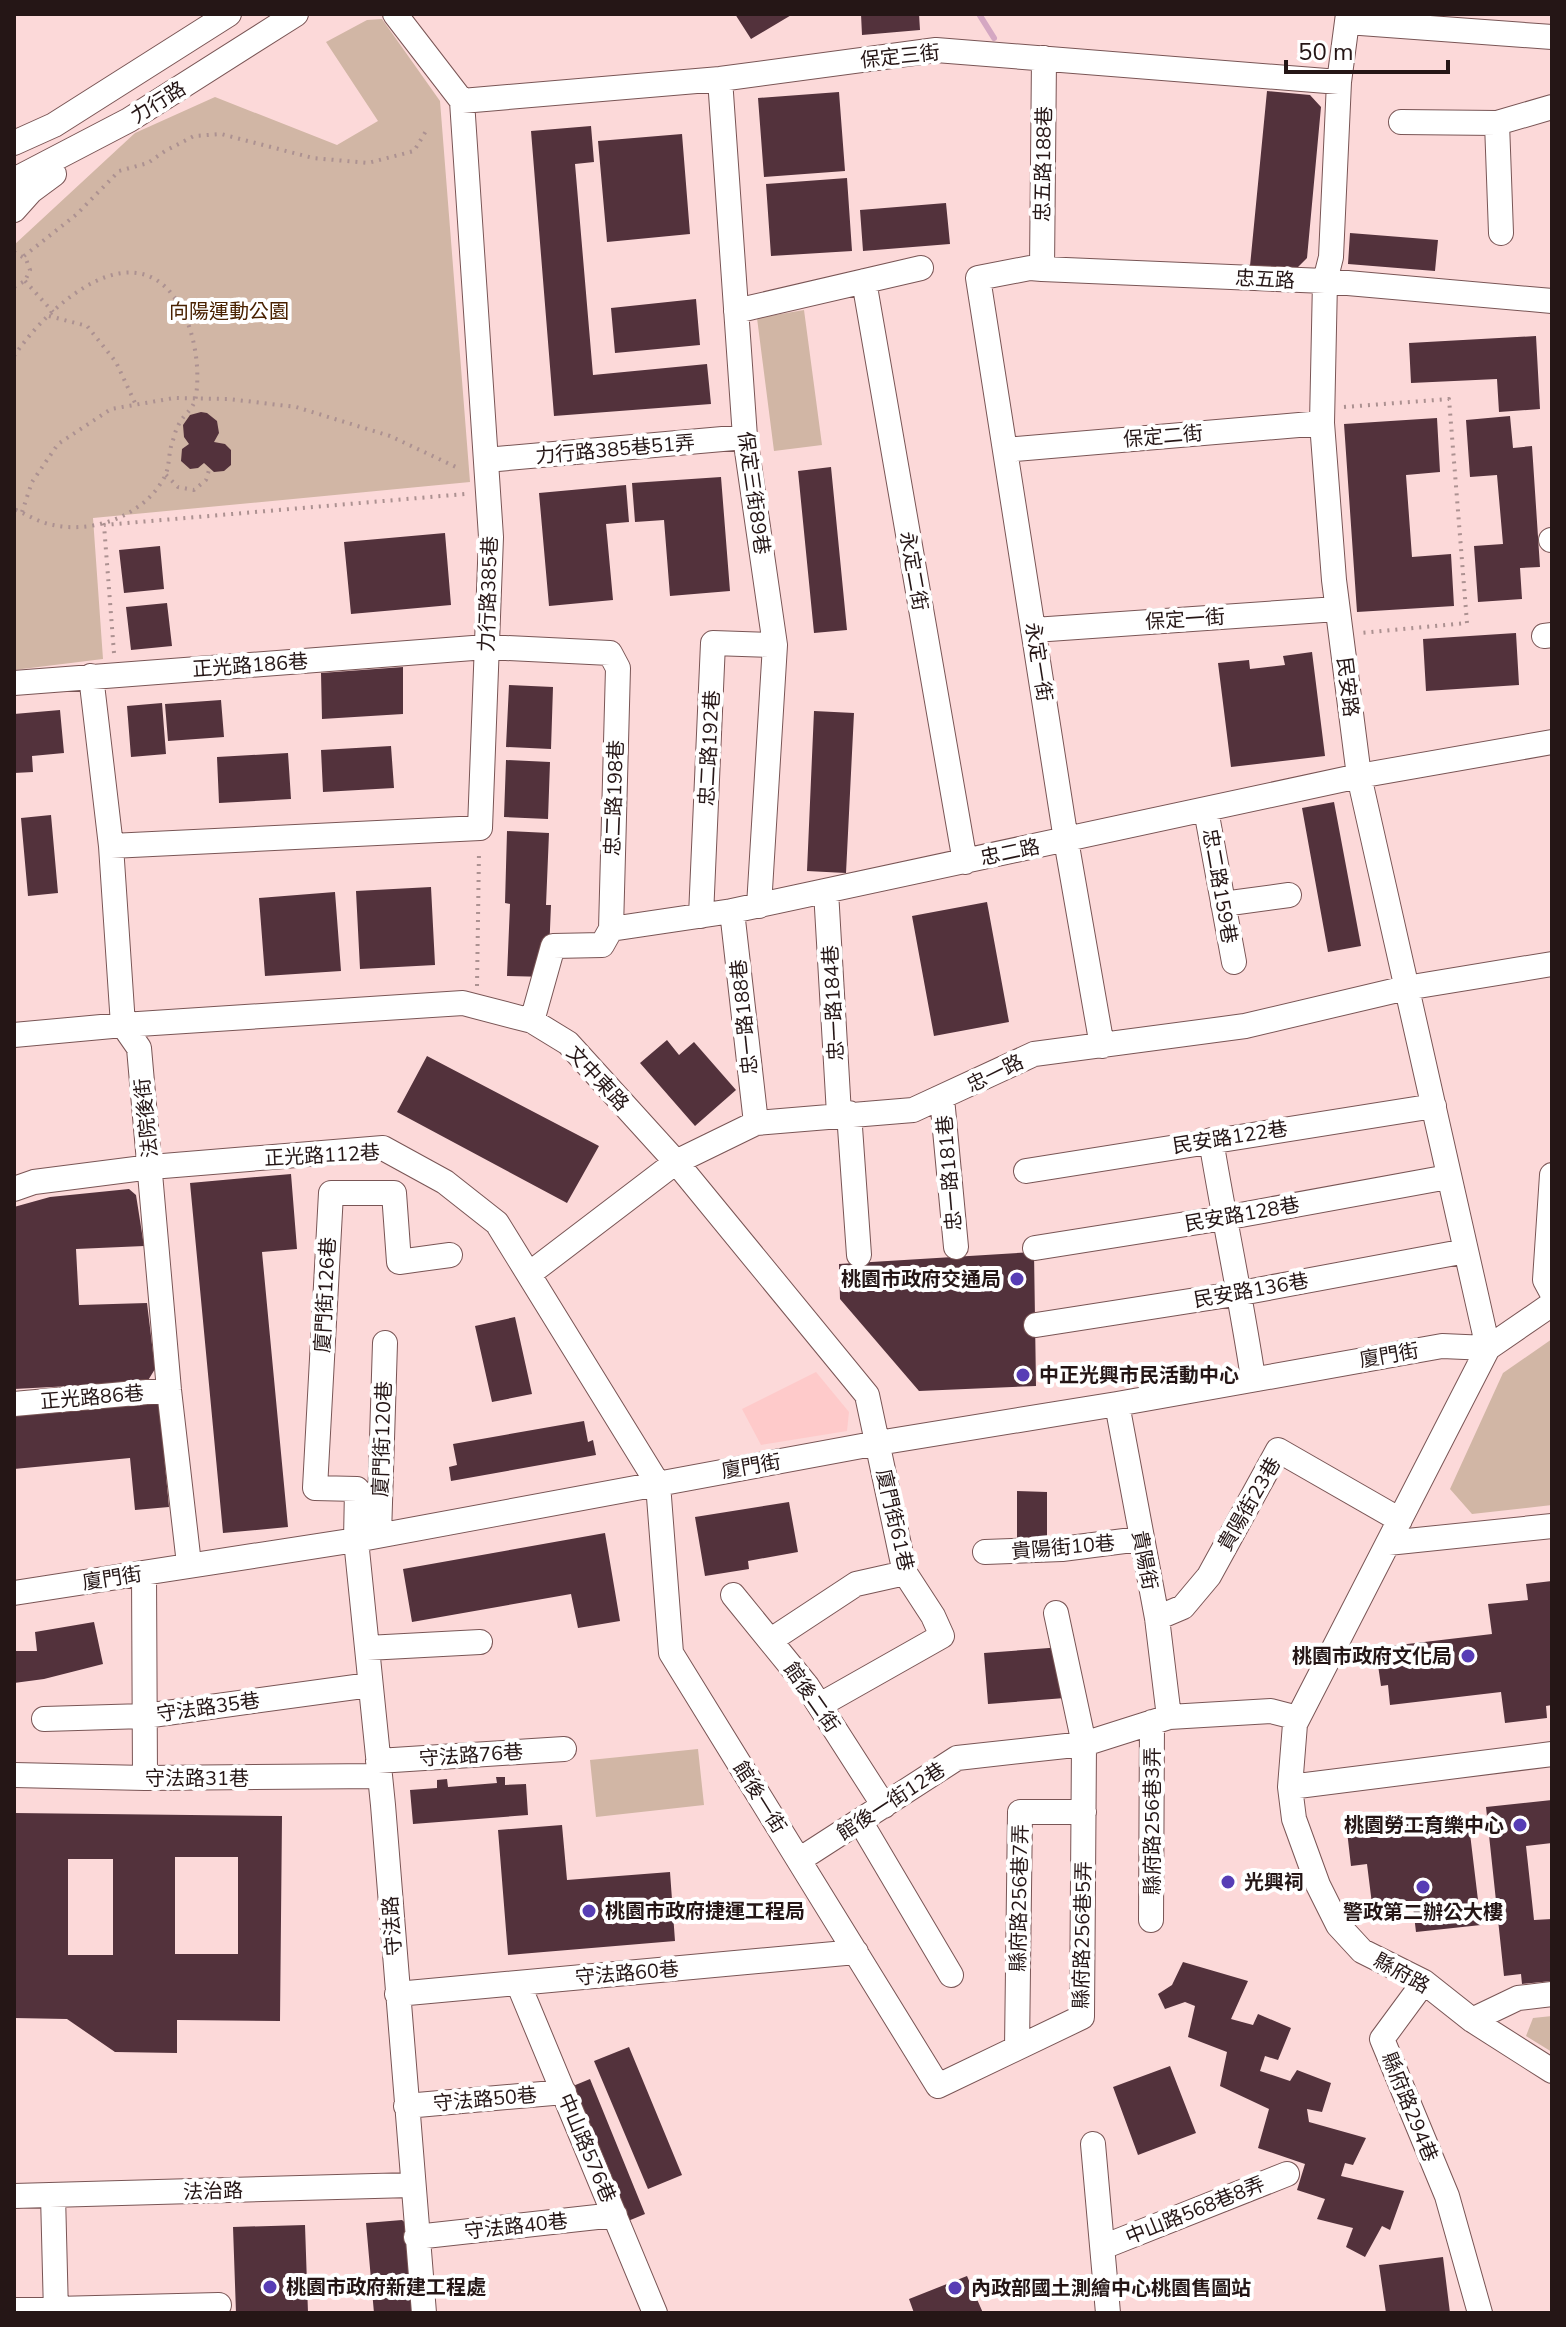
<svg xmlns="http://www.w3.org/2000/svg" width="1566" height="2327" viewBox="0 0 1566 2327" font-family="'Nunito Sans','Noto Sans TC',sans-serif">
<rect width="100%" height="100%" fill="#fcd9d9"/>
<path fill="#fecaca" d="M816 1372 849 1412 847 1431 761 1445 742 1409Z"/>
<path fill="#d1b6a5" d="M382 19 440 101 470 482 93 518 103 659 14 670V245L135 133 215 97 337 145 378 121 326 42 367 20Z
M804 310 822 445 774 451 757 318Z
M1552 1339V1505L1472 1514 1450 1489 1503 1373Z
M698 1749 704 1805 596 1817 590 1760Z
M1552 2016V2052L1526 2036 1533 2018Z"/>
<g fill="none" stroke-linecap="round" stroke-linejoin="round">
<path stroke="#d4a7c2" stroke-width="6" d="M979 14 994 38"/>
</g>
<path fill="#53323c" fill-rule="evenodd" d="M735 14H793L751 39Z
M861 14H919L920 30 862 35Z
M1267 91 1310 95 1321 107 1307 258 1295 270 1250 266Z
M839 92 845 171 764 177 758 98Z
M591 126 594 162 575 164 593 375 707 364 711 404 554 416 531 131Z
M682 134 690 234 607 242 598 141Z
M847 178 852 251 771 256 766 184Z
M946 203 950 244 863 251 860 210Z
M1350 233 1438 240 1435 271 1348 264Z
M696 299 700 345 615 353 611 308Z
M1536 336 1540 409 1499 412 1497 379 1411 383 1409 343Z
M201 412 207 413 217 421 219 433 214 442 225 444 231 450V465L224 471 214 472 204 463 198 468 190 469 181 461 182 449 189 444 184 437 183 425 190 415Z
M1510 416 1513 448 1532 446 1540 567 1520 568 1522 599 1478 602 1474 546 1503 544 1497 475 1470 477 1466 420Z
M1437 418 1440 472 1406 475 1412 557 1451 554 1454 606 1357 612 1344 424Z
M831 467 847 630 814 633 798 471Z
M721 477 730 591 670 596 664 520 635 522 632 483Z
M626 485 629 522 606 524 613 600 549 606 539 493Z
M445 533 451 605 351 614 344 542Z
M160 546 164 589 124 593 119 550Z
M167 603 172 646 131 650 126 607Z
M1516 633 1519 685 1426 691 1423 639Z
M1312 652 1325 756 1231 767 1218 663 1249 660 1250 669 1285 665 1283 656Z
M403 667V714L322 719 321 673Z
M509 685 553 687 551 749 506 747Z
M221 700 224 737 168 741 165 704Z
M162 703 166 754 131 757 127 706Z
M60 710 64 753 32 756 33 772 14 773V714Z
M814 711 854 713 846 873 807 871Z
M391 746 394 788 323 792 321 750Z
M288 753 291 799 219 803 217 757Z
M506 760 550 762 548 819 504 817Z
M1334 802 1361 946 1328 952 1302 808Z
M51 815 58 893 28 896 21 818Z
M507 831 549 833 546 905H551L548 977 507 976 510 904 505 903Z
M431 887 435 965 360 969 356 891Z
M335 892 341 971 265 976 259 898Z
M987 902 1009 1022 934 1036 912 916Z
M667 1040 679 1055 694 1042 736 1090 695 1126 640 1063Z
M427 1056 599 1146 567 1203 397 1112Z
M291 1174 297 1249 262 1252 288 1527 223 1533 190 1183Z
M129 1189 136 1195 144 1246 76 1249 79 1305 147 1303 155 1369 147 1382 14 1389V1207L50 1197Z
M1034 1252 1036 1386 919 1391 840 1299 839 1264Z
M515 1317 532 1394 492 1402 475 1326Z
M159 1402 169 1507 135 1510 130 1458 14 1469V1416Z
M584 1421 588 1442 593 1440 596 1455 451 1481 449 1467 457 1465 453 1444Z
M1017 1491 1047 1492V1547H1017Z
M789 1502 798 1552 748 1561 749 1569 705 1576 695 1517Z
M605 1533 620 1621 578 1628 571 1594 412 1622 403 1569Z
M1552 1581V1705L1546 1706 1547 1718 1505 1723 1501 1692 1390 1705 1388 1685 1381 1686 1378 1665H1385L1382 1647 1492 1634 1488 1604 1528 1600 1526 1584Z
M94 1622 103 1664 44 1679 14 1683V1651H37L35 1632Z
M1062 1647 1065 1698 988 1704 984 1653Z
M496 1777H505V1785L526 1784 528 1815 413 1824 410 1790 437 1788V1780L447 1779 448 1787 497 1783Z
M1552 1800V1843L1526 1846 1534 1920 1552 1919V1981L1522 1984 1521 1974 1504 1976 1486 1807Z
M14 1813 282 1816 280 2021 177 2020V2053L115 2052 67 2019 14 2018ZM175 1857H238V1954H175ZM68 1859H113V1955H68Z
M1468 1817 1481 1925 1416 1932 1413 1907 1373 1912 1367 1864 1351 1866 1347 1831Z
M562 1825 567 1880 670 1872 675 1941 508 1955 498 1830Z
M1183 1962 1248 1981 1231 2019 1253 2025 1258 2014 1291 2028 1278 2060 1265 2056 1260 2071 1290 2081 1297 2070 1331 2083 1322 2112 1307 2109 1309 2122 1366 2138 1353 2165 1345 2163 1341 2176 1404 2191 1390 2230 1382 2226 1365 2257 1346 2247 1353 2228 1317 2219 1325 2199 1297 2190 1305 2164 1258 2148 1269 2109 1220 2086 1227 2052 1188 2037 1195 2006 1185 2002 1165 2009 1158 1994 1172 1985Z
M629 2047 682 2175 648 2189 594 2061Z
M1170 2066 1196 2133 1138 2155 1113 2087Z
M590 2079 645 2214 628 2221 573 2086Z
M402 2220 415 2231 422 2313H374L366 2223Z
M305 2225 308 2313H236L233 2227Z
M1443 2257 1450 2313H1386L1379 2265Z
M967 2276 983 2313H914L909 2299Z"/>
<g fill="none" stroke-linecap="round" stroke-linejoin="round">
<g stroke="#795555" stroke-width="26">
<path id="minor" d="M1348 14 1339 82 1331 257 1325 281 1322 423 1334 580 1359 776 1488 1348
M1347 22 1552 37
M720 79 745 437 775 645 759 906
M462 101 720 79 936 50 1339 82
M1401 122 1497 123 1552 107
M1497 123 1501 233
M14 143 54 125 229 14
M14 180 129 120 296 14
M14 210 31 191 54 174
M1042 269 1044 58
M864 281 965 862
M736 311 921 268
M1005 450 1322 423
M486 460 745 437
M1551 540H1552
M1034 630 1337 609
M1544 636 1552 635
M91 676 111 846 123 1025 139 1048 169 1390 189 1564
M14 683 486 647 610 653 618 668 611 929
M1206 810 1234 962
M111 846 480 828 491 537 462 101 395 14
M826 891 839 1114
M1223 904 1289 895
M732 911 756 1123
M701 916 713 643 775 645
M532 1021 553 946 602 945 611 929 732 911 1359 776 1552 742
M14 1035 123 1025 463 1003 532 1021 568 1043 676 1162 867 1395 905 1573 933 1616 942 1636 820 1705
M1102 1046 1066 840 978 278 1030 268 1042 269 1325 281 1552 301
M942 1098 956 1247
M849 1113 859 1255
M1211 1140C1224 1219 1241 1298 1253 1378
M1026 1171 1434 1106
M1552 1175 1545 1280 1552 1293
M14 1189 34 1182 151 1167 383 1148 445 1182 497 1223 658 1484 671 1653 938 2086 1082 2017 1084 1744 1056 1613
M1035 1248 1224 1218 1448 1177
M529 1274 676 1162 756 1123 913 1110 1034 1054 1245 1026 1406 988 1552 964
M1552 1304 1488 1348 1295 1724 1290 1787 1294 1819 1318 1885 1338 1925 1362 1951 1424 1982 1472 2020 1552 2071
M1036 1325 1241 1293 1466 1251
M14 1404 169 1390
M1117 1404 1157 1618 1169 1717
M379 1535 385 1343
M1388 1543 1552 1526
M985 1552 1062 1549 1140 1539
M144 1573 145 1778
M14 1593 356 1540 878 1443 1117 1404 1442 1346 1488 1348
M733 1595 807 1686 884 1806
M1157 1618 1183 1607 1209 1576 1278 1450 1400 1520
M771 1640 856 1584 905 1573
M367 1648 480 1642
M44 1719 145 1716 370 1685
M378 1761 564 1749
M14 1775 145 1778 380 1776
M1290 1787 1552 1754
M860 1821 951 1975
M799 1860 957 1758 1084 1744 1169 1717 1271 1711 1298 1718
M1151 1920 1152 1722
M1424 1982 1382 2039 1447 2196 1480 2313
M518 1983 655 2313
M397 1994 856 1952
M1472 2020 1518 1998 1552 1994
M1017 2048 1020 1812H1084
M406 2106 564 2092
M1093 2144 1108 2313
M53 2195 56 2313
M14 2196 411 2185
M416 2237 615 2215
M1103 2247 1287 2174
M14 2310 219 2305
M424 2313 383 1805 356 1540 357 1489 315 1488 331 1193H394L399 1262 450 1255"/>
</g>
<path stroke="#ac9191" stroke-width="4" stroke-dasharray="2 6" stroke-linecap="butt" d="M14 252 26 259 30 270 25 281 14 287
M24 256 77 214 119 171 148 163 165 151 194 136 221 134 313 158 368 163 414 151 426 131
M25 281 53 312
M49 316 87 326 116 362 136 405
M14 356C50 303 140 224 183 312 195 336 200 369 196 396 194 410 183 414 178 426 175 431 174 438 172 443 168 455 170 467 164 478 144 515 94 534 53 525 40 523 26 514 14 509
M1344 407 1449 399 1467 623 1361 633
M166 475 178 487 194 490 206 480 209 470
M22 512 32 482 58 444 111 409 174 398 229 399 296 407 390 436 456 467
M114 653 104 525 465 494
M477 986 479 851"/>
<use href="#minor" stroke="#fff" stroke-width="24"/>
</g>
<g fill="#573db5" stroke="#fff" stroke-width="3">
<circle cx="1017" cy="1279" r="8"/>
<circle cx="1023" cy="1375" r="8"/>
<circle cx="1468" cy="1656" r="8"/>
<circle cx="1520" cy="1825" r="8"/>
<circle cx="1228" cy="1882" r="8"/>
<circle cx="1423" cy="1887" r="8"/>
<circle cx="589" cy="1911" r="8"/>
<circle cx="270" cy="2287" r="8"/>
<circle cx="955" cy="2288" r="8"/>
</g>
<g text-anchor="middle" stroke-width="8" stroke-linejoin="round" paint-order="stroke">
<g font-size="20" fill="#251616" stroke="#fff">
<text transform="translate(900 56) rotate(-6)" y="7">保定三街</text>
<text transform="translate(158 102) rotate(-32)" y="7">力行路</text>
<text transform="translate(1043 164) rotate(-89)" y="7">忠五路188巷</text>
<text transform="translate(1265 279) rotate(3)" y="7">忠五路</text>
<text transform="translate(1163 436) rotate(-5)" y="7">保定二街</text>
<text transform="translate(615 449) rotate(-5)" y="7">力行路385巷51弄</text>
<text transform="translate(754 493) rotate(82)" y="7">保定三街89巷</text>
<text transform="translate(914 571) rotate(80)" y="7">永定二街</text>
<text transform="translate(488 594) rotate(-88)" y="7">力行路385巷</text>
<text transform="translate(1185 619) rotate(-4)" y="7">保定一街</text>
<text transform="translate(1039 662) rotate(81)" y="7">永定一街</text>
<text transform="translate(250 665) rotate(-4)" y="7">正光路186巷</text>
<text transform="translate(1348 687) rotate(83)" y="7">民安路</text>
<text transform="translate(709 748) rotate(-87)" y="7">忠二路192巷</text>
<text transform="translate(614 798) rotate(-88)" y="7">忠二路198巷</text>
<text transform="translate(1010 852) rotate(-12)" y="7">忠二路</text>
<text transform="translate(1220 886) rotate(80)" y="7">忠二路159巷</text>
<text transform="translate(833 1003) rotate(-93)" y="7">忠一路184巷</text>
<text transform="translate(744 1017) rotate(-96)" y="7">忠一路188巷</text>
<text transform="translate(995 1073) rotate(-26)" y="7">忠一路</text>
<text transform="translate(598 1078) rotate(47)" y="7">文中東路</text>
<text transform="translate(146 1118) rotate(-96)" y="7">法院後街</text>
<text transform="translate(1230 1137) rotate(-9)" y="7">民安路122巷</text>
<text transform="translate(322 1155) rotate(-3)" y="7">正光路112巷</text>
<text transform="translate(949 1173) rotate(-95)" y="7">忠一路181巷</text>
<text transform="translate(1242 1214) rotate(-10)" y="7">民安路128巷</text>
<text transform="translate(1251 1290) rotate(-10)" y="7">民安路136巷</text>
<text transform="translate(325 1295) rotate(-87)" y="7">廈門街126巷</text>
<text transform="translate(1389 1355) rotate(-10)" y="7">廈門街</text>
<text transform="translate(92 1397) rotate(-5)" y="7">正光路86巷</text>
<text transform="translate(382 1439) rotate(-88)" y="7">廈門街120巷</text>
<text transform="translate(751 1466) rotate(-10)" y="7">廈門街</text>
<text transform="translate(1249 1504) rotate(-60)" y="7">貴陽街23巷</text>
<text transform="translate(895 1520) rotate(77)" y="7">廈門街61巷</text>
<text transform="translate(1063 1547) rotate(-5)" y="7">貴陽街10巷</text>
<text transform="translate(1145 1560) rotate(79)" y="7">貴陽街</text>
<text transform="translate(112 1578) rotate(-9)" y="7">廈門街</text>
<text transform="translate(812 1697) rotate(55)" y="7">館後二街</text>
<text transform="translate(208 1707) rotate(-8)" y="7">守法路35巷</text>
<text transform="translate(471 1755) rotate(-4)" y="7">守法路76巷</text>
<text x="197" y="1785">守法路31巷</text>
<text transform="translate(760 1797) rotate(58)" y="7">館後一街</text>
<text transform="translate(891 1801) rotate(-33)" y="7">館後一街12巷</text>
<text transform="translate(1152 1821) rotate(-90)" y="7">縣府路256巷3弄</text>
<text transform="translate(1019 1898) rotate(-89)" y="7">縣府路256巷7弄</text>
<text transform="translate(392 1926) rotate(-94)" y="7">守法路</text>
<text transform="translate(1082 1935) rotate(-89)" y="7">縣府路256巷5弄</text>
<text transform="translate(627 1973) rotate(-5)" y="7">守法路60巷</text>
<text transform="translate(1402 1973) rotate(29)" y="7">縣府路</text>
<text transform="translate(485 2099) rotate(-5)" y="7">守法路50巷</text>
<text transform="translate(1410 2107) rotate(68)" y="7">縣府路294巷</text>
<text transform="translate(587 2148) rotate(67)" y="7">中山路576巷</text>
<text transform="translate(213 2191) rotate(-2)" y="7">法治路</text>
<text transform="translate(1195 2210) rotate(-22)" y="7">中山路568巷8弄</text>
<text transform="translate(516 2226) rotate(-6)" y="7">守法路40巷</text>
</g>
<g font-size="20" fill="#492100" stroke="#fff">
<text x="229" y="318">向陽運動公園</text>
</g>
<g font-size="20" font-weight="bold" fill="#251616" stroke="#fff" text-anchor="start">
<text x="1001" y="1286" text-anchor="end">桃園市政府交通局</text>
<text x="1039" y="1382">中正光興市民活動中心</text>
<text x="1452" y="1663" text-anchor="end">桃園市政府文化局</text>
<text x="1504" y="1832" text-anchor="end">桃園勞工育樂中心</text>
<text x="1244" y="1889">光興祠</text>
<text x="605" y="1918">桃園市政府捷運工程局</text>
<text x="1423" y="1919" text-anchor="middle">警政第二辦公大樓</text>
<text x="286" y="2294">桃園市政府新建工程處</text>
<text x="971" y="2295">內政部國土測繪中心桃園售圖站</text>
</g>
</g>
<rect width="1566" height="2327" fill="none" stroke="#251616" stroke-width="32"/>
<path d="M1286 60v12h162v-12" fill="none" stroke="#251616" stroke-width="4"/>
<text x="1298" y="60" font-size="24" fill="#251616" stroke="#ffffff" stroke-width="6" paint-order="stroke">50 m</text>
</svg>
